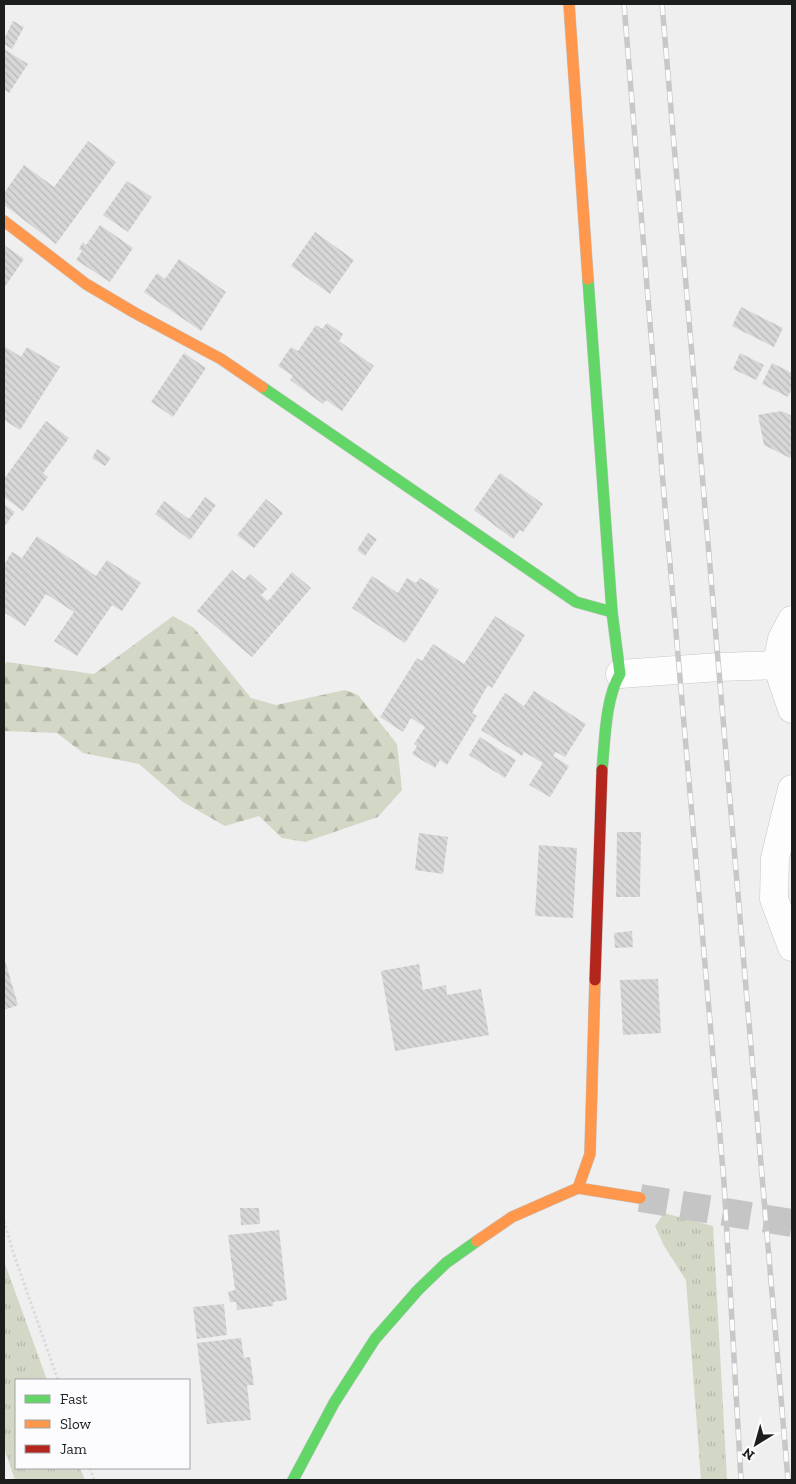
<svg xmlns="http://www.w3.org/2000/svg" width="796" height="1484" viewBox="0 0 796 1484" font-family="'Zilla Slab',serif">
<defs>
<pattern id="grass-tufts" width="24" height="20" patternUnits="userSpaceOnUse" patternTransform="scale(1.25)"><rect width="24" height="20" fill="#d3d7c5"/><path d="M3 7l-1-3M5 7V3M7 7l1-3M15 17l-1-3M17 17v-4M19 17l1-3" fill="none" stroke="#b5b8a9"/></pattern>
<pattern id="forest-firs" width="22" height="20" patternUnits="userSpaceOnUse" patternTransform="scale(1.25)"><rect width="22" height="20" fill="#d3d7c5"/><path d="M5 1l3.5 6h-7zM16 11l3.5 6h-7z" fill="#b5b8a9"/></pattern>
<pattern id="building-back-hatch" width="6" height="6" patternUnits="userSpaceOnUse" patternTransform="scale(1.25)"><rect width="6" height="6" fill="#d7d7d8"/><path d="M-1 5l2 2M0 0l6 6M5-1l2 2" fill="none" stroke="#b8b8b9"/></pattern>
</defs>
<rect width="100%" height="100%" fill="#efeff0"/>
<path fill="url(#grass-tufts)" d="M664 1213 713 1226 727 1480H701L686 1280 664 1246 655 1226Z
M4 1261 47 1380H16V1468H80L85 1480H15L4 1448Z"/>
<path fill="url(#forest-firs)" d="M173 616 194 628 251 698 276 705 345 690 358 695 397 744 402 790 378 817 305 842 282 838 259 816 225 826 183 802 139 764 83 753 57 733 4 731V665L7 662 94 674Z"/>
<path fill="url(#building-back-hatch)" d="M13 21 24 27 12 49 4 44V39Z
M4 49 28 64 9 93 4 90Z
M88 141 116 162 56 244 4 205V193L24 165 54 187Z
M127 181 152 197 128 232 103 215Z
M100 225 133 248 110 282 76 260 82 251 79 249 83 242 86 245Z
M315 232 354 260 330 294 291 266Z
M4 245 24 259 4 288Z
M179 259 226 292 201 331 144 292 157 273 165 279Z
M741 307 783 328 774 347 732 326Z
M327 323 343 334 339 341 374 366 342 411 326 400 323 404 290 380 293 376 278 366 291 347 298 351 316 325 322 329Z
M4 346 21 357 27 347 60 367 20 430 4 420Z
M184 353 206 368 173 417 151 402Z
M740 353 764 365 756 380 733 369Z
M772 363 792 373V388L788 397 762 384Z
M782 411 792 416V459L764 445 758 415Z
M46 421 69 438 43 473 48 477 23 511 4 497V479Z
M97 449 111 458 105 466 92 458Z
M500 473 543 504 523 532 520 530 513 539 474 510Z
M205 497 216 505 190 540 155 514 164 501 189 519Z
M266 499 283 513 254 548 237 535Z
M4 504 15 512 4 527Z
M368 533 377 539 365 556 357 550Z
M37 536 96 576 107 560 141 583 122 611 112 605 77 656 54 641 74 612 46 594 25 626 4 612V565L12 552 22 558Z
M232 570 244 580 250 574 267 589 261 595 268 601 292 572 311 588 252 657 197 611Z
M372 576 398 593 407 578 416 583 420 578 439 590 405 643 352 608Z
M495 616 525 635 492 688 488 685 472 713 477 716 447 765 440 760 435 768 412 754 417 746 414 744 425 727 411 718 403 732 380 717 417 658 422 661 433 644 464 664Z
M534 691 586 724 565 757 556 752 553 756 569 766 550 797 529 785 543 763 524 752 522 756 481 730 505 693 524 706Z
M480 737 516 760 505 778 469 755Z
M617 832H641L640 897H616Z
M419 833 448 837 443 874 415 870Z
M539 845 577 848 573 918 535 916Z
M632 931 633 947 615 948 614 933Z
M4 957 18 1005 4 1010Z
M419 964 423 990 446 985 447 995 481 989 489 1035 395 1051 381 971Z
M658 979 661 1033 623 1035 620 980Z
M240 1208H259L260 1224 241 1225Z
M279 1230 287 1300 273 1302V1306L237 1310 236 1302H230L228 1292 235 1290 228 1235Z
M224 1304 227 1335 197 1339 193 1307Z
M241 1338 244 1358 250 1357 254 1385H247L251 1420 207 1424 197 1343Z"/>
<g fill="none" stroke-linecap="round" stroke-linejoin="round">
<path stroke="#c5c5c6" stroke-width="28" stroke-dasharray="28 14" stroke-linecap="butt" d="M640 1198 792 1223"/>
<g stroke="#c6c6c7" stroke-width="29">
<path id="street" d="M792 620 782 639 777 665 792 709
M620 674 719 667 777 665
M792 789 775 858 774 899 792 947"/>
</g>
<g stroke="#c6c6c7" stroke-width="12">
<path id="fast" d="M588 279 612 612 620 674C605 699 605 741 602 770
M262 387 576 602 612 612
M293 1480 334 1403 375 1339 418 1290 446 1263 477 1241"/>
</g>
<g stroke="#c6c6c7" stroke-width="12">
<path id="slow" d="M569 4 588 279
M4 221 86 284 135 313 221 359 262 387
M578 1188 590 1154 595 980
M477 1241 512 1217 578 1188 640 1198"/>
</g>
<g stroke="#c6c6c7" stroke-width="12">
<path id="jam" d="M595 980 602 770"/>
</g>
<path stroke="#dbdbdc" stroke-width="3" stroke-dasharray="2.5 2.5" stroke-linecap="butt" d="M4 1221 13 1252 58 1380
M90 1468 94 1480"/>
<use href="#street" stroke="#fdfdfd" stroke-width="28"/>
<use href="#fast" stroke="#63d668" stroke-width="11"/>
<use href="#slow" stroke="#ff974d" stroke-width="11"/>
<use href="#jam" stroke="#b3261e" stroke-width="11"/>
<g stroke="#c8c8c8" stroke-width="5.5">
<path id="rail" d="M624 4 664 495 724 1182 741 1480
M662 4 788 1480"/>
</g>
<use href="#rail" stroke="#fcfcfe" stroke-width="4" stroke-dasharray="11" stroke-linecap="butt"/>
</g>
<rect width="796" height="1484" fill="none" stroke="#1c1d1d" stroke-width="10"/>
<rect x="15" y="1379" width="175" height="90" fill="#fcfcfe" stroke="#a2a3a4"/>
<rect x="25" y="1395" width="25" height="8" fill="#63d668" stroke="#a2a3a4"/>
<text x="60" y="1404" font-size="15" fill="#1c1d1d">Fast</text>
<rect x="25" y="1420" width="25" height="8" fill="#ff974d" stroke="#a2a3a4"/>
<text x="60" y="1429" font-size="15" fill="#1c1d1d">Slow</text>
<rect x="25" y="1445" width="25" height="8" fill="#b3261e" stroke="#a2a3a4"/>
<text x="60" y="1454" font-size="15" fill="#1c1d1d">Jam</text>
<g transform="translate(756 1444) rotate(217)" stroke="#fcfcfe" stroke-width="4" paint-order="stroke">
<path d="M0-4L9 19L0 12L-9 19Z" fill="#1c1d1d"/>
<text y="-8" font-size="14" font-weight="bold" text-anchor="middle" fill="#1c1d1d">N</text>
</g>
</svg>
